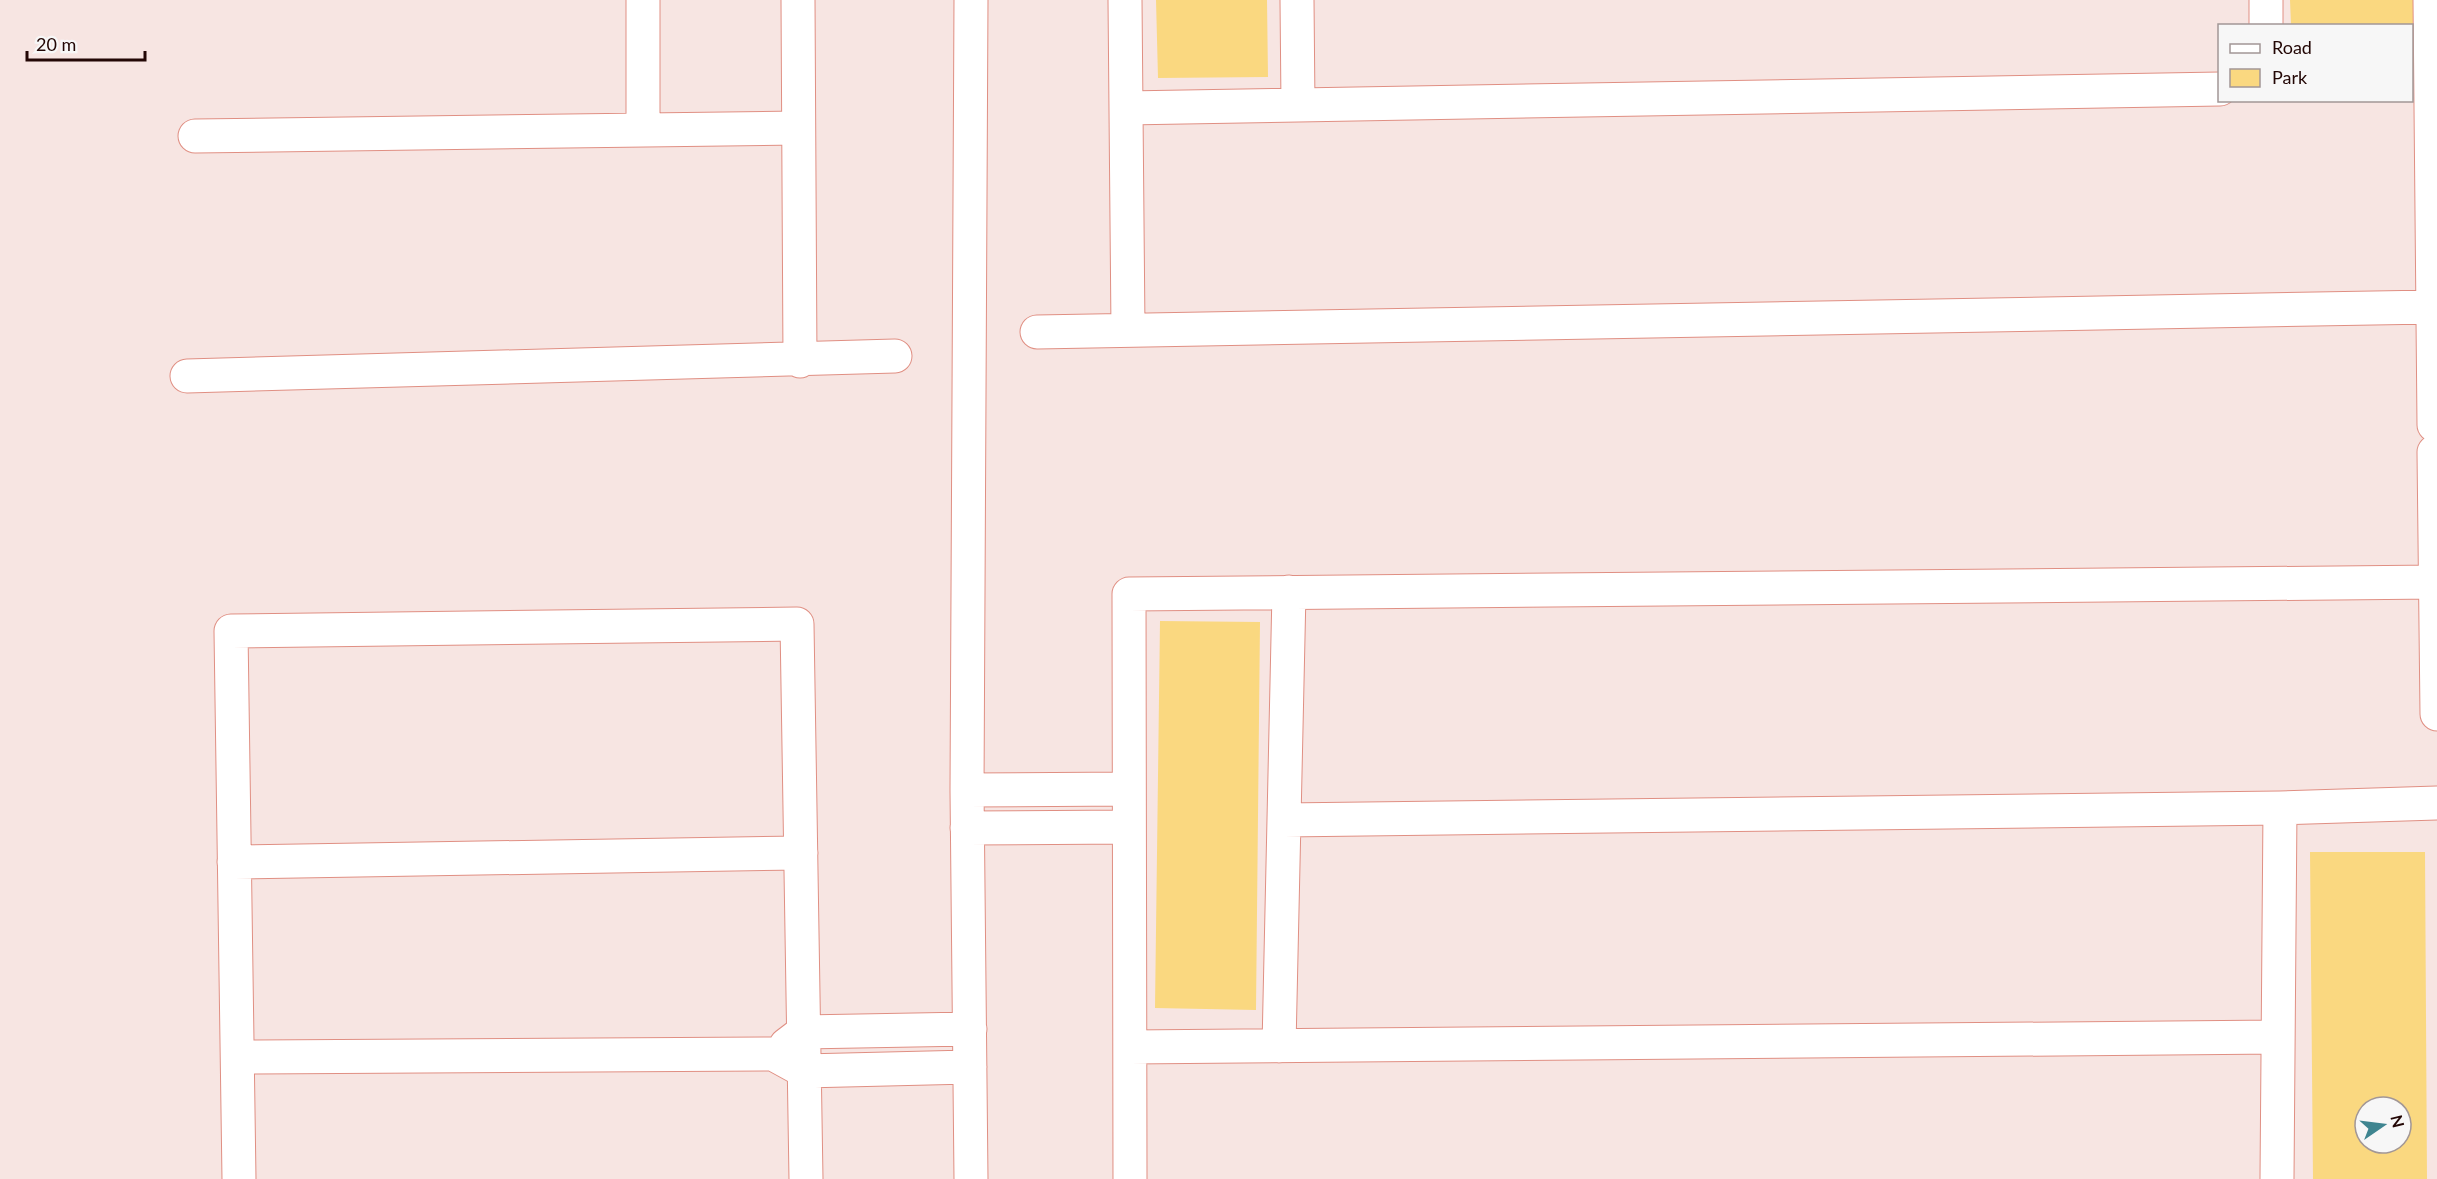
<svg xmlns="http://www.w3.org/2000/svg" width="2437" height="1179" viewBox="0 0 2437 1179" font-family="Lato,sans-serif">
<rect width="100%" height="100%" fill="#f7e5e2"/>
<path fill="#fad880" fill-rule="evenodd" d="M1156 0H1267L1268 77 1158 78Z
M2290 0H2420L2422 68H2412V26L2291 25Z
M1160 621 1260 622 1256 1010 1155 1008Z
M2310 852H2425L2427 1179H2313ZM2365 1107H2401V1143H2365Z"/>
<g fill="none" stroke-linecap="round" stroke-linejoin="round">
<g stroke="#e08f83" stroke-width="35">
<path id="minor" d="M643 0V130
M798 0 800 361
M1125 0 1128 330
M1297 0 1298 105
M2266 0V26
M2430 0 2434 425
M1126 108 2220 89
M195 136 798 128
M1037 332 2432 307
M187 376 895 356
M2434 452 2437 714
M967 790 1129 789
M1284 820 2280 808 2437 803
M967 828 1129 827
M234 862 801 853
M786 1045 803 1032 970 1029
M1279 1046 1289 592
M1130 1047 2277 1037
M238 1057 773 1054 804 1071 970 1067
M239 1179 231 631 797 624 806 1179
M971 1179 967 790 971 0
M1130 1179 1129 594 2436 582
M2277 1179 2280 808"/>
</g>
<use href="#minor" stroke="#fff" stroke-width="33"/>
</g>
<rect x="2218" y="24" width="195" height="78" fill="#f7f7f7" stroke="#a29796" stroke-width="1.5"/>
<rect x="2230" y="44" width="30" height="9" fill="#ffffff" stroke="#a29796" stroke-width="1.5"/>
<text x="2272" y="54" font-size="18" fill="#230705">Road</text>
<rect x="2230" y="69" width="30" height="18" fill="#fad880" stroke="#a29796" stroke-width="1.5"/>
<text x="2272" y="84" font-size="18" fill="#230705">Park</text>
<g transform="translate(2383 1125) rotate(76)"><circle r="28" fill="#f7f7f7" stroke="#a29796" stroke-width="1.5"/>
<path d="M0-4.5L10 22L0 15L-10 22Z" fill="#3f8590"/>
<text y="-9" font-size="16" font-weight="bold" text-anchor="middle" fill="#230705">N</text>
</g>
<path d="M27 51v9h118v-9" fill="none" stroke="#230705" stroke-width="3"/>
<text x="36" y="51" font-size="18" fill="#230705" stroke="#f7f7f7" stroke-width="4.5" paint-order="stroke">20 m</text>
</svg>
